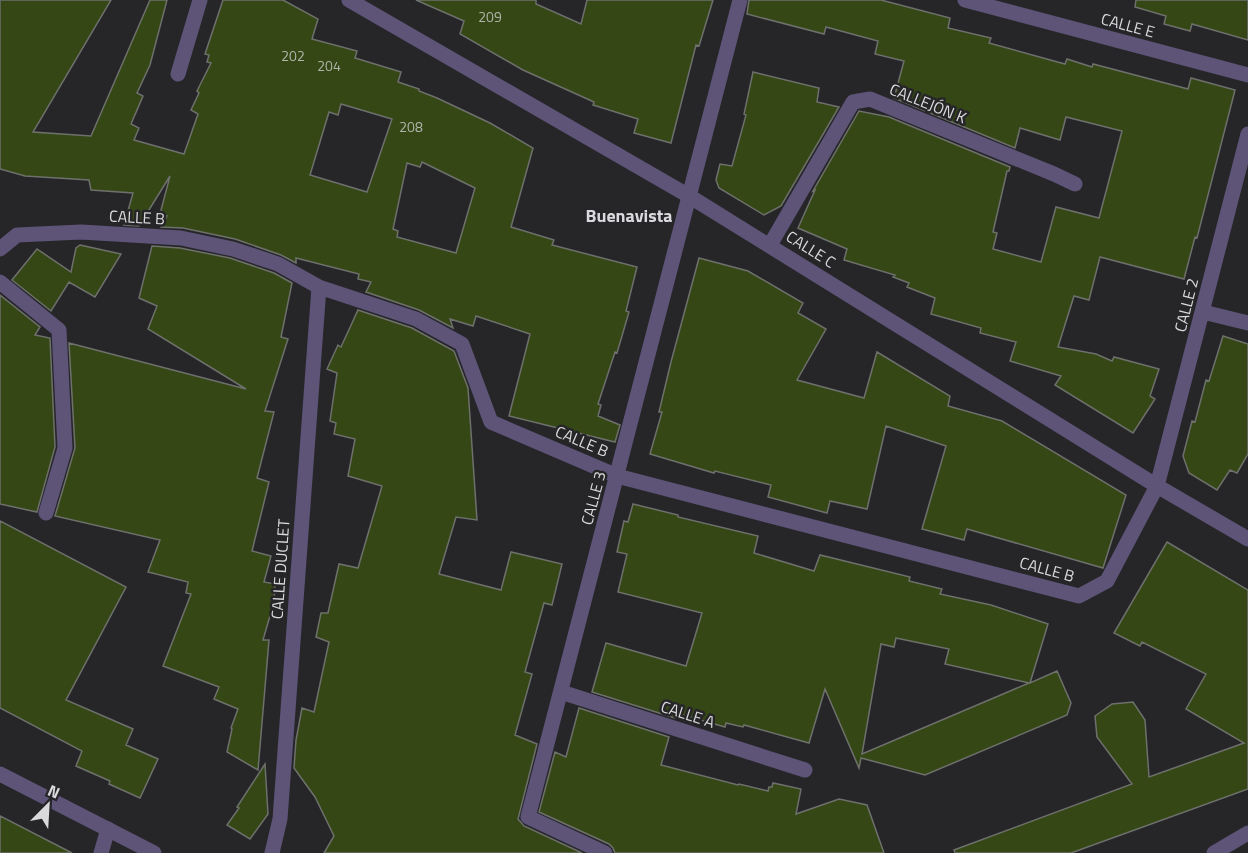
<svg xmlns="http://www.w3.org/2000/svg" width="1248" height="853" viewBox="0 0 1248 853" font-family="'Titillium Web',sans-serif">
<rect width="100%" height="100%" fill="#262629"/>
<path fill="#344715" stroke="#6e706c" stroke-width="1.5" fill-rule="evenodd" d="M0 0H111L33 132 91 136 150 0H167L150 65 137 93 143 96 131 124 139 128 134 140 184 154 198 114 191 110 199 93 197 91 211 63 207 62 209 55 205 54 223 0H283L318 19 312 39 357 51 355 58 401 72 398 82 419 89V91L437 98 490 123 533 148 511 227 554 240 552 245 637 267 626 311 629 312 617 353 615 352 598 404 601 405 598 416 620 425 615 442 509 416 530 334 476 316 473 326 450 319 453 328 419 310 366 292 371 282 358 279 359 274 296 258V263L281 255 235 239 183 228 161 227 167 216 160 214 170 176 139 226 124 225 133 193 91 190 89 180 25 176 0 169ZM341 104 392 119 367 192 310 175 329 112 338 115ZM422 162 475 188 456 253 397 237 398 231 393 229 407 163 420 167Z
M416 0H536V4L581 24 587 0H713L699 46 696 45 671 143 634 133 638 119 593 105 594 102 523 70 460 34 464 21Z
M749 0H881L950 18 948 28 991 38 989 43 1065 64 1067 59 1092 67 1093 64 1188 89 1191 78 1235 90 1197 238 1195 237 1184 279 1100 257 1089 300 1074 296 1058 347 1096 354 1112 361 1114 357 1159 369 1150 396 1155 399 1133 433 1055 385 1061 376 1010 361 1016 342 980 333 981 328 931 314 935 298 907 287 909 283 893 277 895 275 844 260 847 249 798 228 815 190 813 191 859 111 889 117 1010 167 1009 171H1007L993 232 997 233 993 249 1041 262 1056 207 1099 218 1122 131 1066 117 1060 140 1020 128 1015 148 894 98 904 61 875 54 878 41 826 27 824 34 747 14Z
M1136 0H1248V40L1192 24 1190 31 1164 24 1166 16 1135 7Z
M753 72 819 88 817 102 839 107 781 206 764 215 719 188 716 180 720 164 732 166 746 115 744 114Z
M80 245 121 254 95 297 69 282 51 311 12 280 37 249 71 272 76 248Z
M152 246 180 248 230 258 274 273 292 283 281 337 288 339 265 411 274 412 257 478 269 482 252 551 271 556 264 582 275 584 274 602 263 640H269L258 770 227 752 232 729 231 728 238 709 214 699 219 687 163 666 191 594 186 593 188 582 148 572 160 540 55 516 75 448 69 343 246 389 148 329 157 306 139 298Z
M699 258 748 271 803 303 798 313 826 329 797 380 864 398 877 352 950 396 948 406 1002 421 1126 495 1103 568 967 529 964 540 922 529 946 446 886 426 867 509 830 501 827 513 768 497 771 485 715 471 714 473 650 454 662 412H659L671 362Z
M0 295 40 327 35 335 50 338 55 447 37 512 0 504Z
M358 310 412 328 454 351 468 388 477 520 456 517 439 574 501 590 511 552 562 564 552 605 544 603 525 672 532 674 515 735 537 744 518 819 524 826 582 853H324L334 836 315 797 294 768 296 740 302 708 314 712 329 642 316 637 321 613H328L339 564 358 568 382 486 348 476 355 439 334 434 336 423 330 421 337 373 327 369 338 345 341 347Z
M1223 336 1248 344V454L1237 473 1230 470 1217 490 1189 473 1183 456 1192 421 1195 422 1206 380 1209 381Z
M633 504 678 515V517L758 536 754 553 814 571 820 555 910 577 909 581 942 589 940 594 991 605 1048 624 1030 683 1057 671 1071 703 1067 715 925 775 861 758 859 768 825 689 809 743 744 725 743 727 726 723 725 727 676 713 675 718 592 692 606 643 686 666 702 613 618 592 627 554 617 552 624 521 628 522ZM896 638 949 649 945 664 1029 683 862 754 881 644 894 647Z
M0 521 126 587 66 700 133 729 126 745 158 759 140 798 109 784 110 781 76 766 82 751 0 708Z
M1167 542 1248 590V789L1071 853H955L954 850 1132 784 1097 737 1095 716 1112 704 1133 702 1145 720 1149 777 1244 743 1186 709 1206 674 1142 642 1140 646 1114 633Z
M579 708 669 737 661 765 738 785 739 784 768 791 769 787H772L773 783 801 789 796 814 839 799 867 805 884 853H615L613 848 609 844 539 812 555 752 566 757Z
M265 764 268 814 250 839 227 825 239 808 237 807Z
M0 816 72 853H0Z"/>
<g fill="none" stroke-linecap="round" stroke-linejoin="round">
<path stroke="#5d5478" stroke-width="15" d="M349 0 689 196 1157 486 1248 539
M965 0 1248 75
M178 74 200 0
M770 245 853 102 870 99 1054 174 1075 184
M0 249 17 235 81 232 181 238 233 249 278 264 319 287 416 319 462 344 491 422 617 476 1079 596 1107 581 1157 486 1248 134
M0 282 59 330 65 448 46 513
M1203 312 1248 323
M561 692 805 770
M101 853 108 829
M272 853 280 819 319 287
M605 853 528 817 740 0
M1214 853 1248 833"/>
<path stroke="#5d5478" stroke-width="15" d="M0 774 154 853"/>
</g>
<g text-anchor="middle" stroke-width="5" stroke-linejoin="round" paint-order="stroke">
<g font-size="14" fill="#b0b5aa">
<text x="490" y="22">209</text>
<text x="293" y="61">202</text>
<text x="329" y="71">204</text>
<text x="411" y="132">208</text>
</g>
<g font-size="16" fill="#dadadc" stroke="#262629">
<text transform="translate(1128 25) rotate(15)" y="6">CALLE E</text>
<text transform="translate(928 103) rotate(22)" y="6">CALLEJÓN K</text>
<text transform="translate(137 217) rotate(3)" y="6">CALLE B</text>
<text transform="translate(811 249) rotate(32)" y="6">CALLE C</text>
<text transform="translate(1186 305) rotate(-76)" y="6">CALLE 2</text>
<text transform="translate(582 441) rotate(23)" y="6">CALLE B</text>
<text transform="translate(593 498) rotate(-75)" y="6">CALLE 3</text>
<text transform="translate(280 569) rotate(-86)" y="6">CALLE DUCLET</text>
<text transform="translate(1047 569) rotate(15)" y="6">CALLE B</text>
<text transform="translate(688 714) rotate(18)" y="6">CALLE A</text>
</g>
<g font-size="18" font-weight="bold" fill="#dad9dd" stroke="#262629">
<text x="629" y="222">Buenavista</text>
</g>
</g>
<g transform="translate(48 805) rotate(24)" stroke="#262629" stroke-width="4.5" paint-order="stroke">
<path d="M0-4.5L10 22L0 15L-10 22Z" fill="#dadadc"/>
<text y="-9" font-size="16" font-weight="bold" text-anchor="middle" fill="#dadadc">N</text>
</g>
</svg>
